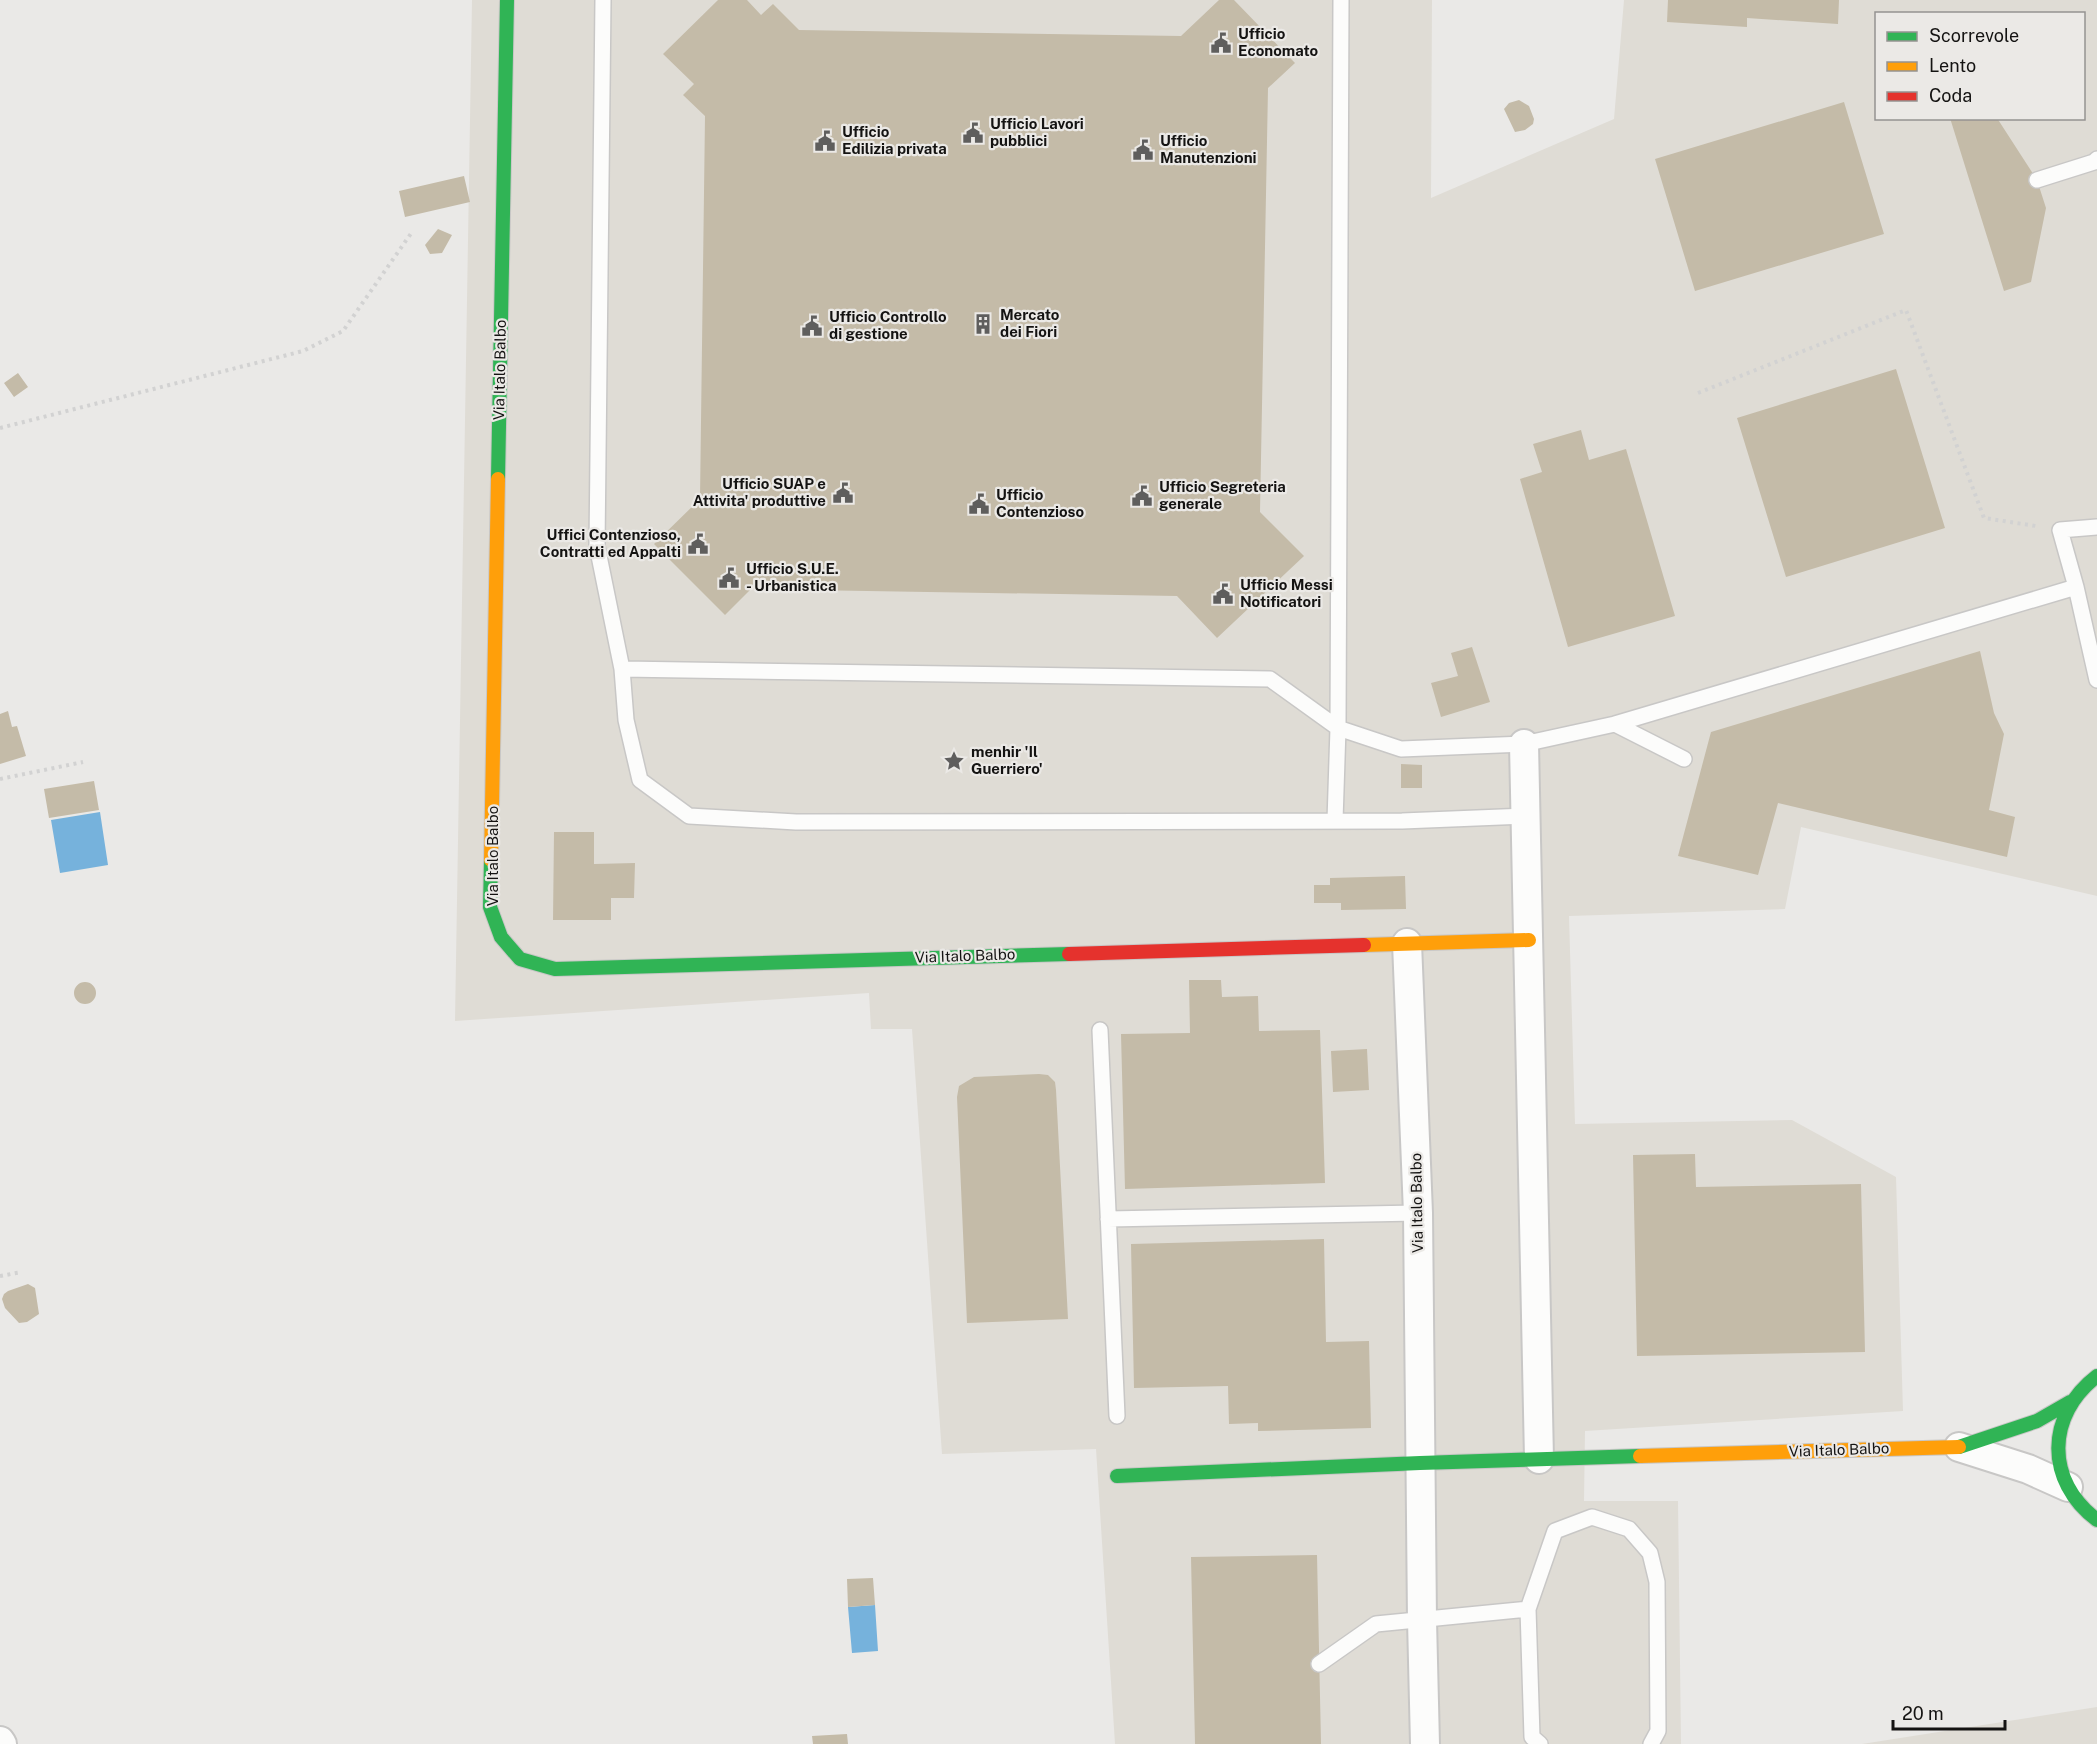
<svg xmlns="http://www.w3.org/2000/svg" width="2097" height="1744" viewBox="0 0 2097 1744" font-family="'Public Sans',sans-serif">
<rect width="100%" height="100%" fill="#eae9e7"/>
<path fill="#dfdcd5" fill-rule="evenodd" d="M472 0H1432L1431 198 1614 119 1624 0H2097V896L1801 827 1785 909 1569 916 1575 1124 1792 1120 1896 1177 1903 1411 1585 1431 1584 1501H1678L1681 1744H1115L1096 1449 942 1454 912 1029H871L869 993 455 1021ZM1876 14H2084V118H1876Z
M2097 1707V1744H1862Z"/>
<path fill="#76b2dc" d="M100 812 108 865 60 873 51 820Z
M875 1605 878 1651 852 1653 848 1607Z"/>
<path fill="#c4bba8" d="M718 0H747L761 15 773 4 799 30 1181 36 1219 0H1234L1295 63 1268 88 1260 512 1304 556 1217 638 1177 596 751 589 725 615 654 544 700 499 705 116 683 95 694 84 663 54Z
M1668 0H1839L1838 24 1747 18V27L1667 22Z
M1519 100 1529 106 1534 119 1533 124 1525 130 1515 132 1504 109 1509 103Z
M1844 102 1884 234 1695 291 1655 159Z
M1950 118H1997L2037 180 2046 208 2031 282 2004 291Z
M464 176 470 202 405 217 399 191Z
M438 229 452 235 442 253 430 254 425 245Z
M1896 369 1945 528 1786 577 1737 418Z
M18 373 28 387 14 397 4 383Z
M1581 430 1589 460 1626 449 1675 616 1568 647 1520 479 1542 472 1533 444Z
M1472 647 1490 702 1441 717 1431 683 1458 676 1451 653Z
M1980 651 1994 713 2004 734 1989 810 2015 817 2007 857 1778 803 1758 875 1678 856 1711 732Z
M8 711 12 727 17 726 26 756 0 764V714Z
M1401 764 1422 765V788H1401Z
M94 781 99 810 49 818 44 789Z
M554 832H594V864L635 863 634 898H611V920H553Z
M1405 876 1406 909 1341 910V903H1314V885H1330V878Z
M1189 980H1221L1222 997 1258 996 1259 1031 1320 1030 1325 1183 1125 1189 1121 1034 1190 1033Z
M74 993a11 11 0 1 1 22 0a11 11 0 1 1-22 0Z
M1367 1049 1369 1090 1333 1092 1331 1051Z
M1039 1074 1048 1075 1055 1082 1056 1090 1068 1319 967 1323 957 1097 959 1086 974 1077Z
M1695 1154 1696 1187 1861 1184 1865 1352 1637 1356 1633 1155Z
M1324 1239 1326 1342 1369 1341 1371 1428 1258 1431V1423L1229 1424 1228 1386 1134 1388 1131 1244Z
M28 1284 35 1288 39 1314 27 1322 19 1323 5 1308 2 1299 4 1294 8 1291Z
M1317 1555 1321 1744H1195L1191 1557Z
M873 1578 875 1605 848 1607 847 1579Z
M847 1734 848 1744H813L812 1736Z"/>
<g fill="none" stroke-linecap="round" stroke-linejoin="round">
<g stroke="#c8c7c6" stroke-width="18">
<path id="lane" d="M603 0 597 546 622 669
M2037 180 2094 162 2097 159
M2097 527 2060 530 2076 587 2097 680
M1615 724 2076 587
M1527 816 1402 821 796 822 689 816 640 780 626 720 622 669 1270 679 1338 728 1401 749 1524 744 1615 724 1684 759
M1335 821 1338 728 1341 0
M1100 1030 1117 1416
M1108 1219 1418 1213
M1319 1664 1376 1624 1528 1609
M1540 1744 1532 1737 1528 1609 1555 1531 1592 1517 1629 1529 1650 1553 1657 1582 1658 1731 1651 1744"/>
</g>
<g stroke="#c8c7c6" stroke-width="32">
<path id="street" d="M1524 744 1539 1459
M1407 943 1418 1213 1422 1620 1425 1744
M1959 1447 2028 1469 2068 1487
M0 1741 2 1744"/>
</g>
<g stroke="#c8c7c6" stroke-width="16">
<path id="fast" d="M498 479 507 0
M491 860 490 907 501 937 520 959 555 969 1069 954
M2097 1376C2046 1415 2045 1481 2097 1520
M1959 1447 2037 1421 2070 1402
M1117 1476 1420 1463 1640 1456"/>
</g>
<g stroke="#c8c7c6" stroke-width="16">
<path id="slow" d="M491 860 498 479
M1364 945 1529 940
M1640 1456 1959 1447"/>
</g>
<g stroke="#c8c7c6" stroke-width="16">
<path id="jam" d="M1069 954 1364 945"/>
</g>
<path stroke="#d2d2d2" stroke-width="4" stroke-dasharray="3 4.5" stroke-linecap="butt" d="M1698 393 1906 310 1984 518 2036 526
M0 428 303 351 343 331 412 232
M0 779 83 762
M0 1276 22 1272"/>
<use href="#lane" stroke="#fcfcfb" stroke-width="15"/>
<use href="#street" stroke="#fcfcfb" stroke-width="28"/>
<use href="#fast" stroke="#30b455" stroke-width="14"/>
<use href="#slow" stroke="#ff9f0a" stroke-width="14"/>
<use href="#jam" stroke="#e5322d" stroke-width="14"/>
</g>
<defs>
<g id="civic-bare" transform="scale(1.62)"><path d="M-.6-6.5H3V-4.5H.6V-3L4-1V1h2V6H-6V1h2V-1L-.6-3ZM-1.2 2.5V6h2.4V2.5Z" fill="#5f5e5d" stroke="#ebe9e6" stroke-width="2.5" paint-order="stroke"/></g>
<g id="building-bare" transform="scale(1.62)"><path d="M-4-6H4V6H1V3H-1V6H-4ZM-2.5-4.3h1.7v1.8h-1.7ZM.8-4.3h1.7v1.8H.8ZM-2.5-1h1.7V.8h-1.7ZM.8-1h1.7V.8H.8Z" fill="#5f5e5d" stroke="#ebe9e6" stroke-width="2.5" paint-order="stroke"/></g>
<g id="sight-bare" transform="scale(1.62)"><path d="M0-6L1.8-2.2L6-1.7L2.9 1.2L3.7 5.4L0 3.3L-3.7 5.4L-2.9 1.2L-6-1.7L-1.8-2.2Z" fill="#5f5e5d" stroke="#ebe9e6" stroke-width="2.5" paint-order="stroke"/></g>
</defs>
<g fill-rule="evenodd">
<use href="#civic-bare" x="1221" y="43"/>
<use href="#civic-bare" x="973" y="133"/>
<use href="#civic-bare" x="825" y="141"/>
<use href="#civic-bare" x="1143" y="150"/>
<use href="#building-bare" x="983" y="324"/>
<use href="#civic-bare" x="812" y="326"/>
<use href="#civic-bare" x="843" y="493"/>
<use href="#civic-bare" x="1142" y="496"/>
<use href="#civic-bare" x="979" y="504"/>
<use href="#civic-bare" x="698" y="544"/>
<use href="#civic-bare" x="729" y="578"/>
<use href="#civic-bare" x="1223" y="594"/>
<use href="#sight-bare" x="954" y="761"/>
</g>
<g text-anchor="middle" stroke-width="4.5" stroke-linejoin="round" paint-order="stroke">
<g font-size="15" font-weight="bold" fill="#141312" stroke="#ebe9e6" text-anchor="start">
<text x="1238" y="39">Ufficio<tspan x="1238" dy="17">Economato</tspan></text>
<text x="990" y="129">Ufficio Lavori<tspan x="990" dy="17">pubblici</tspan></text>
<text x="842" y="137">Ufficio<tspan x="842" dy="17">Edilizia privata</tspan></text>
<text x="1160" y="146">Ufficio<tspan x="1160" dy="17">Manutenzioni</tspan></text>
<text x="1000" y="320">Mercato<tspan x="1000" dy="17">dei Fiori</tspan></text>
<text x="829" y="322">Ufficio Controllo<tspan x="829" dy="17">di gestione</tspan></text>
<text x="826" y="489" text-anchor="end">Ufficio SUAP e<tspan x="826" dy="17">Attivita' produttive</tspan></text>
<text x="1159" y="492">Ufficio Segreteria<tspan x="1159" dy="17">generale</tspan></text>
<text x="996" y="500">Ufficio<tspan x="996" dy="17">Contenzioso</tspan></text>
<text x="681" y="540" text-anchor="end">Uffici Contenzioso,<tspan x="681" dy="17">Contratti ed Appalti</tspan></text>
<text x="746" y="574">Ufficio S.U.E.<tspan x="746" dy="17">- Urbanistica</tspan></text>
<text x="1240" y="590">Ufficio Messi<tspan x="1240" dy="17">Notificatori</tspan></text>
<text x="971" y="757">menhir 'Il<tspan x="971" dy="17">Guerriero'</tspan></text>
</g>
<g font-size="15" fill="#141312" stroke="#ebe9e6">
<text transform="translate(500 370) rotate(-89)" y="5">Via Italo Balbo</text>
<text transform="translate(493 856) rotate(-90)" y="5">Via Italo Balbo</text>
<text transform="translate(965 956) rotate(-2)" y="5">Via Italo Balbo</text>
<text transform="translate(1417 1203) rotate(-91)" y="5">Via Italo Balbo</text>
<text transform="translate(1839 1450) rotate(-2)" y="5">Via Italo Balbo</text>
</g>
</g>
<rect x="1875" y="12" width="210" height="108" fill="#ebe9e6" stroke="#959391" stroke-width="1.5"/>
<rect x="1887" y="32" width="30" height="9" fill="#30b455" stroke="#959391" stroke-width="1.5"/>
<text x="1929" y="42" font-size="18" fill="#141312">Scorrevole</text>
<rect x="1887" y="62" width="30" height="9" fill="#ff9f0a" stroke="#959391" stroke-width="1.5"/>
<text x="1929" y="72" font-size="18" fill="#141312">Lento</text>
<rect x="1887" y="92" width="30" height="9" fill="#e5322d" stroke="#959391" stroke-width="1.5"/>
<text x="1929" y="102" font-size="18" fill="#141312">Coda</text>
<path d="M1893 1720v9h112v-9" fill="none" stroke="#141312" stroke-width="3"/>
<text x="1902" y="1720" font-size="18" fill="#141312" stroke="#ebe9e6" stroke-width="4.5" paint-order="stroke">20 m</text>
</svg>
